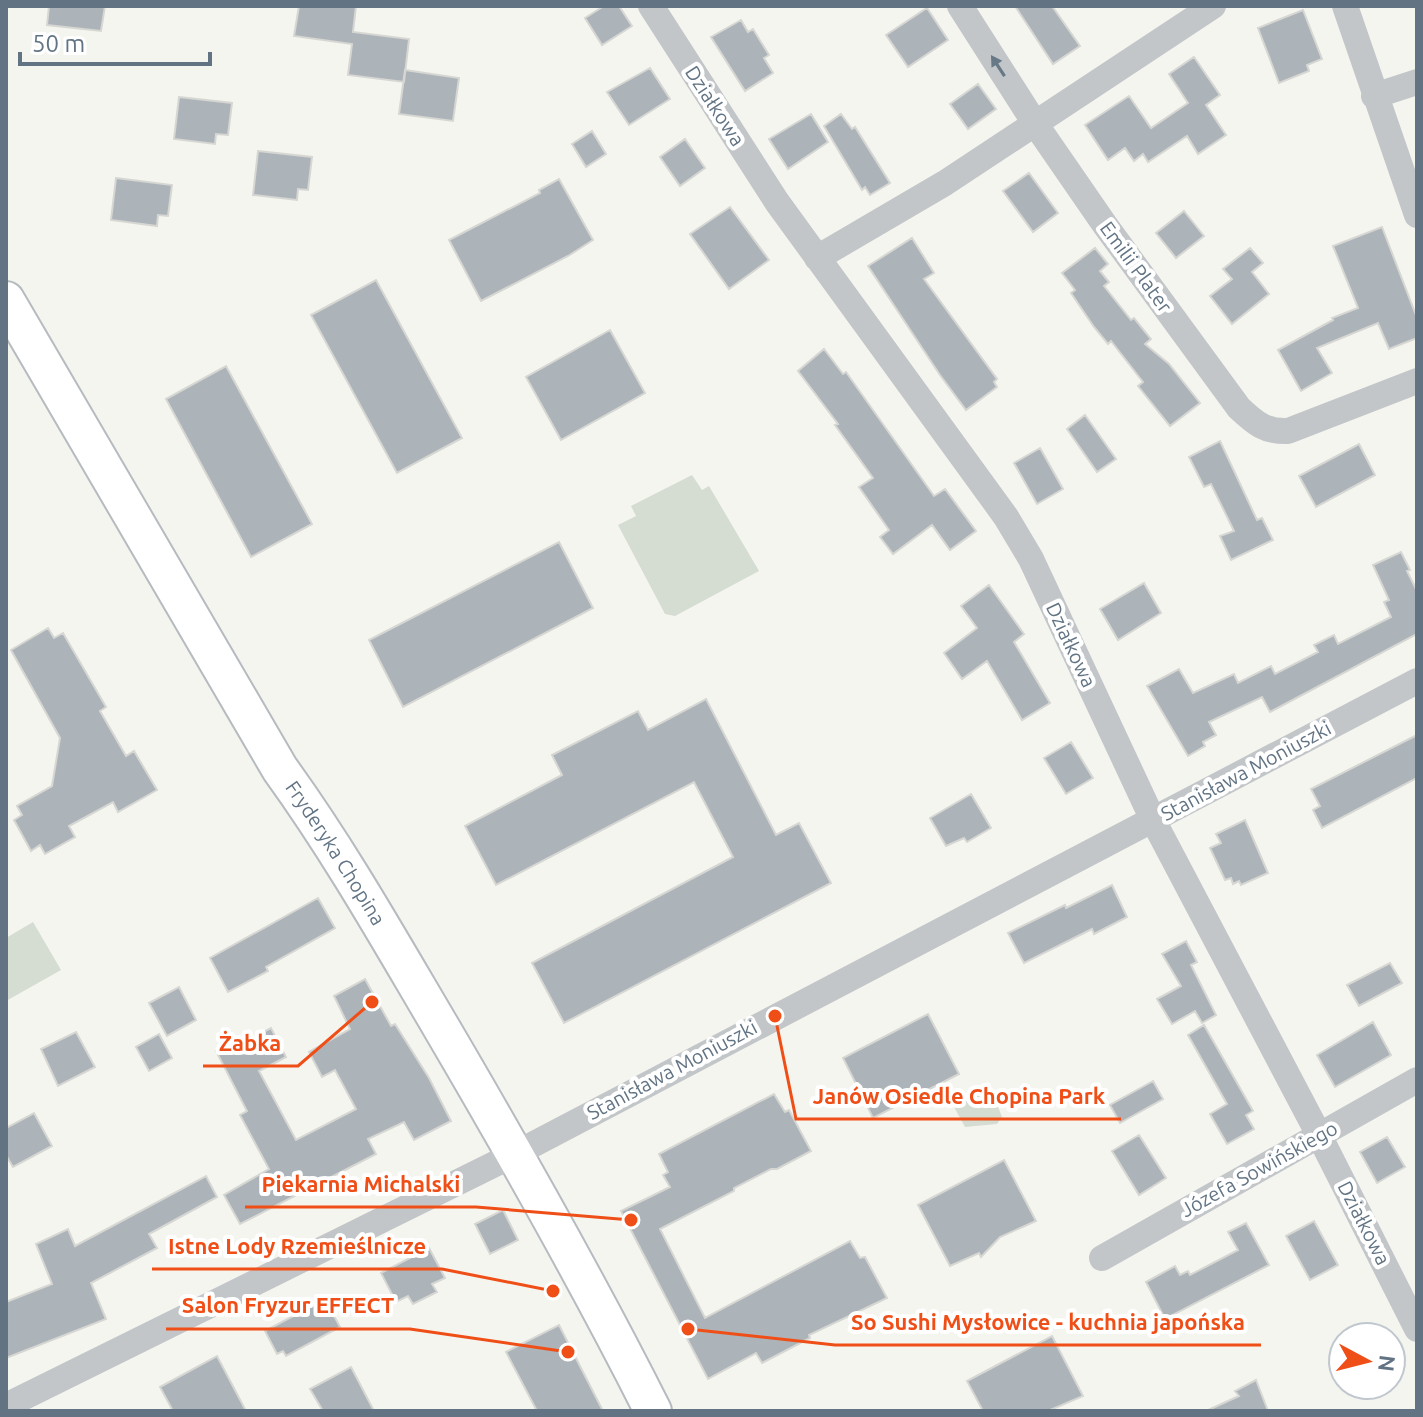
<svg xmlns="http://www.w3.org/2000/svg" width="1423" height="1417" viewBox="0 0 1423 1417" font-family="Ubuntu,sans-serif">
<rect width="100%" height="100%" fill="#f5f5f0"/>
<path fill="#d5dcd1" d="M692 475 702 490 709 486 759 571 675 616 665 614 618 525 636 516 631 506Z
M33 922 61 970 6 1001V938Z
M986 1091 993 1094 1002 1117 997 1124 965 1127 954 1107Z"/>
<path fill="#acb4b9" stroke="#d6d6d3" stroke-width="2" d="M49 6H105L101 31 47 25Z
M299 6H356L353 32 409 39 404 82 348 75 352 44 294 36Z
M604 6H619L632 26 602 45 585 18Z
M1015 6H1052L1080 46 1053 64Z
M927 8 948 40 908 67 886 35Z
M1303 10 1322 59 1307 65 1309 71 1279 83 1258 28Z
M741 20 748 32 753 29 769 55 764 58 773 73 745 91 711 37Z
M1194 57 1220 95 1206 105 1226 135 1198 154 1187 136 1148 162 1143 154 1134 161 1125 148 1108 160 1085 125 1129 96 1151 128 1188 103 1169 74Z
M650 68 670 99 629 125 607 92Z
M405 70 459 78 453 121 399 114Z
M978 84 996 109 968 129 950 104Z
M179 97 232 103 228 135 216 134 215 144 174 139Z
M811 114 828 142 788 169 769 139Z
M841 114 852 129 855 127 890 183 870 195 865 187 862 190 824 126Z
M592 131 606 154 586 167 572 144Z
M685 139 705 168 680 186 660 157Z
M258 151 312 157 308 190 298 189 297 200 253 195Z
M1029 173 1058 213 1033 232 1003 191Z
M116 178 172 185 168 216 158 215 157 226 111 220Z
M559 179 593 240 568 256 481 301 449 240 540 193 539 190Z
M730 207 769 260 729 289 690 234Z
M1184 211 1204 236 1176 258 1156 233Z
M1382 227 1417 318V338L1389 349 1378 323 1317 348 1332 373 1301 391 1278 350 1333 320 1332 318 1358 308 1333 246Z
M912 238 934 273 924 279 997 379 994 382 997 387 966 410 940 375 868 266Z
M1095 248 1108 264 1100 271 1109 282 1104 286 1131 320 1134 318 1151 339 1145 344 1169 364 1200 403 1170 426 1138 386 1143 382 1111 341 1108 344 1094 327 1071 293 1075 290 1062 273Z
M1250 248 1263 263 1252 272 1269 294 1232 324 1210 296 1232 279 1223 269Z
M376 280 462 438 397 473 311 315Z
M610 330 645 393 561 440 526 377Z
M824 349 843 374 846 372 934 496 945 489 976 531 950 550 932 525 893 554 880 537 889 530 859 487 873 478 835 425 838 424 798 371Z
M226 366 312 524 251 557 166 399Z
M1085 415 1116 459 1097 472 1067 429Z
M1220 441 1257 520 1262 518 1273 540 1231 560 1220 536 1234 531 1211 484 1204 487 1189 457Z
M1359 444 1375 475 1316 507 1299 476Z
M1040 448 1063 489 1037 504 1014 463Z
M559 542 593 608 403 707 369 640Z
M1401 552 1410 570 1407 571 1417 591V634L1270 712 1262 697 1209 722 1216 735 1203 742 1205 746 1188 756 1147 686 1179 669 1193 693 1234 674 1238 683 1271 666 1275 674 1318 652 1314 645 1334 635 1338 644 1391 617 1384 602 1389 600 1373 565Z
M1144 583 1161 613 1118 640 1100 609Z
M989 585 1024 634 1014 642 1050 703 1022 720 987 661 962 679 944 653 977 628 961 606Z
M48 628 54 638 63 633 106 707 100 711 126 756 134 751 157 790 118 812 113 802 69 826 75 837 45 854 40 845 31 851 14 820 22 815 17 806 52 786 60 738 11 650Z
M706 699 776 835 799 823 831 883 564 1023 532 963 733 857 694 782 496 885 465 826 562 775 552 755 638 711 648 730Z
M1417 735V778L1322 828 1313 810 1320 806 1311 789Z
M1071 742 1093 778 1066 794 1044 758Z
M971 794 991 828 967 842 964 838 946 846 930 818Z
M1245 820 1268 873 1241 885 1239 881 1233 884 1231 878 1225 880 1210 848 1221 843 1216 834Z
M1112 885 1127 917 1094 934 1092 929 1024 963 1008 933 1065 905 1066 908Z
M318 898 335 928 266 967 268 971 228 992 210 958Z
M1186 941 1197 962 1191 965 1216 1015 1202 1023 1195 1011 1172 1024 1157 999 1181 986 1162 954Z
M1390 963 1402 983 1359 1006 1347 985Z
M365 979 391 1026 395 1024 429 1078 451 1121 414 1140 404 1122 368 1139 376 1154 240 1224 224 1195 269 1169 240 1115 247 1111 216 1051 242 1038 244 1042 271 1028 286 1057 259 1071 296 1140 356 1109 335 1070 322 1077 309 1052 350 1029 334 996Z
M179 987 196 1020 167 1036 149 1003Z
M928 1014 959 1074 873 1118 843 1058Z
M1373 1022 1391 1055 1335 1087 1317 1055Z
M1204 1025 1253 1111 1246 1115 1254 1129 1227 1144 1210 1114 1227 1104 1188 1035Z
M76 1032 95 1067 58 1086 41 1049Z
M159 1034 172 1058 149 1071 136 1047Z
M1153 1081 1163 1099 1120 1123 1110 1105Z
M774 1094 785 1112 789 1110 811 1151 777 1169H771L734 1188V1191L660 1229 705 1318 850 1241 860 1258 865 1257 887 1298 809 1335 810 1338 762 1363 756 1353 708 1379 621 1211 670 1187 663 1175 668 1172 659 1154Z
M34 1113 52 1146 13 1167 6 1155V1128Z
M1139 1135 1166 1178 1139 1195 1112 1151Z
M1387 1137 1405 1167 1377 1183 1360 1152Z
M1004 1160 1036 1221 1000 1237 981 1257 979 1253 950 1266 918 1205Z
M206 1176 217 1197 149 1234 157 1248 91 1283 106 1319 6 1358V1302L52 1284 36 1244 68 1229 75 1246Z
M503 1210 518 1240 490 1254 475 1224Z
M1314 1221 1338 1265 1310 1280 1286 1236Z
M1246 1223 1269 1265 1165 1319 1146 1282 1175 1266 1180 1275 1188 1271 1190 1275 1238 1250 1228 1232Z
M429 1248 445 1278 432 1284 437 1292 413 1304 408 1296 396 1302 381 1273Z
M325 1299 340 1327 286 1356 283 1351 277 1354 265 1331Z
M559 1325 583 1372 603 1411H537L506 1352Z
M1052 1336 1083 1396 1048 1411H983L967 1381Z
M217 1356 246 1411H173L160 1387Z
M351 1367 374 1411H323L310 1389Z
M1256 1380 1268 1411H1206L1239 1396 1235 1391Z"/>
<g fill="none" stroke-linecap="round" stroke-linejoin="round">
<g stroke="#b6bbc0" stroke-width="40">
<g id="secondary">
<path id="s1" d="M6 300 280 769C340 852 389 939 441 1027 515 1153 587 1280 653 1411"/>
</g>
</g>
<path stroke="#c2c6c9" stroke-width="26" d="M651 6 777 202 1006 517 1031 559 1153 820 1319 1135 1417 1329
M960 6 1036 125 1105 225 1239 408C1255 423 1265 432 1288 431L1417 381
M1345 6 1417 215
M1374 96 1417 82
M817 258 945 183 1213 6
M1102 1258 1417 1080
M6 1406 515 1154 1417 681"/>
<use href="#secondary" stroke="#fff" stroke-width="36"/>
</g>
<defs><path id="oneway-solid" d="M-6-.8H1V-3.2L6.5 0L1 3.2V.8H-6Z" transform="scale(2)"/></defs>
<use fill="#677887" href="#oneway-solid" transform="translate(998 66) rotate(-123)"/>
<g text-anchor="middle" stroke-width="8" stroke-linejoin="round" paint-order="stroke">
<g font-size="20" fill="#627484" stroke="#fff">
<text transform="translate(715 106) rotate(57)" y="7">Działkowa</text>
<text transform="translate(1136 267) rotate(54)" y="7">Emilii Plater</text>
<text transform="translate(1071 645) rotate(65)" y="7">Działkowa</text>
<text transform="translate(1246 771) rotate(-28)" y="7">Stanisława Moniuszki</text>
<text dy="7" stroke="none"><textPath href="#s1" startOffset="644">Fryderyka Chopina</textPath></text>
<text transform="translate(672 1070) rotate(-28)" y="7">Stanisława Moniuszki</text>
<text transform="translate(1259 1169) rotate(-29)" y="7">Józefa Sowińskiego</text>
<text transform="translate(1364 1223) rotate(63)" y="7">Działkowa</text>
</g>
</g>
<path fill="none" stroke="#ef4e17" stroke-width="3" d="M372 1002L298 1066H203M775 1016L796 1119H1121M631 1220L476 1207H245M553 1291L442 1269H152M568 1352L410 1329H166M688 1329L835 1345H1261"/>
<g fill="#ef4e17" stroke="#fff" stroke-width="3">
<circle cx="372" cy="1002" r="8"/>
<circle cx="775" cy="1016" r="8"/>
<circle cx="631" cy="1220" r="8"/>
<circle cx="553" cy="1291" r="8"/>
<circle cx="568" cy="1352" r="8"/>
<circle cx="688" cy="1329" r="8"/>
</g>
<g font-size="22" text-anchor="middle" font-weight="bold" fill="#ef4e17" stroke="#fff" stroke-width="8" stroke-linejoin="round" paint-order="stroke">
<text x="250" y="1051">Żabka</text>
<text x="959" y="1104">Janów Osiedle Chopina Park</text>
<text x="361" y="1192">Piekarnia Michalski</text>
<text x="297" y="1254">Istne Lody Rzemieślnicze</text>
<text x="288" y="1313">Salon Fryzur EFFECT</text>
<text x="1048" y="1330">So Sushi Mysłowice - kuchnia japońska</text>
</g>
<rect width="1423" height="1417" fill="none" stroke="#627484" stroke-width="16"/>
<g transform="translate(1367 1361) rotate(97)"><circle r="38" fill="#ffffff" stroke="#c0c7ce" stroke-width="2"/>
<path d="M0-6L14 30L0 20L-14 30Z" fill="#ef4e17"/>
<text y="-12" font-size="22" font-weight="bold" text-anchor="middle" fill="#627484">N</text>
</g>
<path d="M20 52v12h190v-12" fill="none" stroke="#627484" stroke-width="4"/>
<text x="32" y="52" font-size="24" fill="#627484" stroke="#ffffff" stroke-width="6" paint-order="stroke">50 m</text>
</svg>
